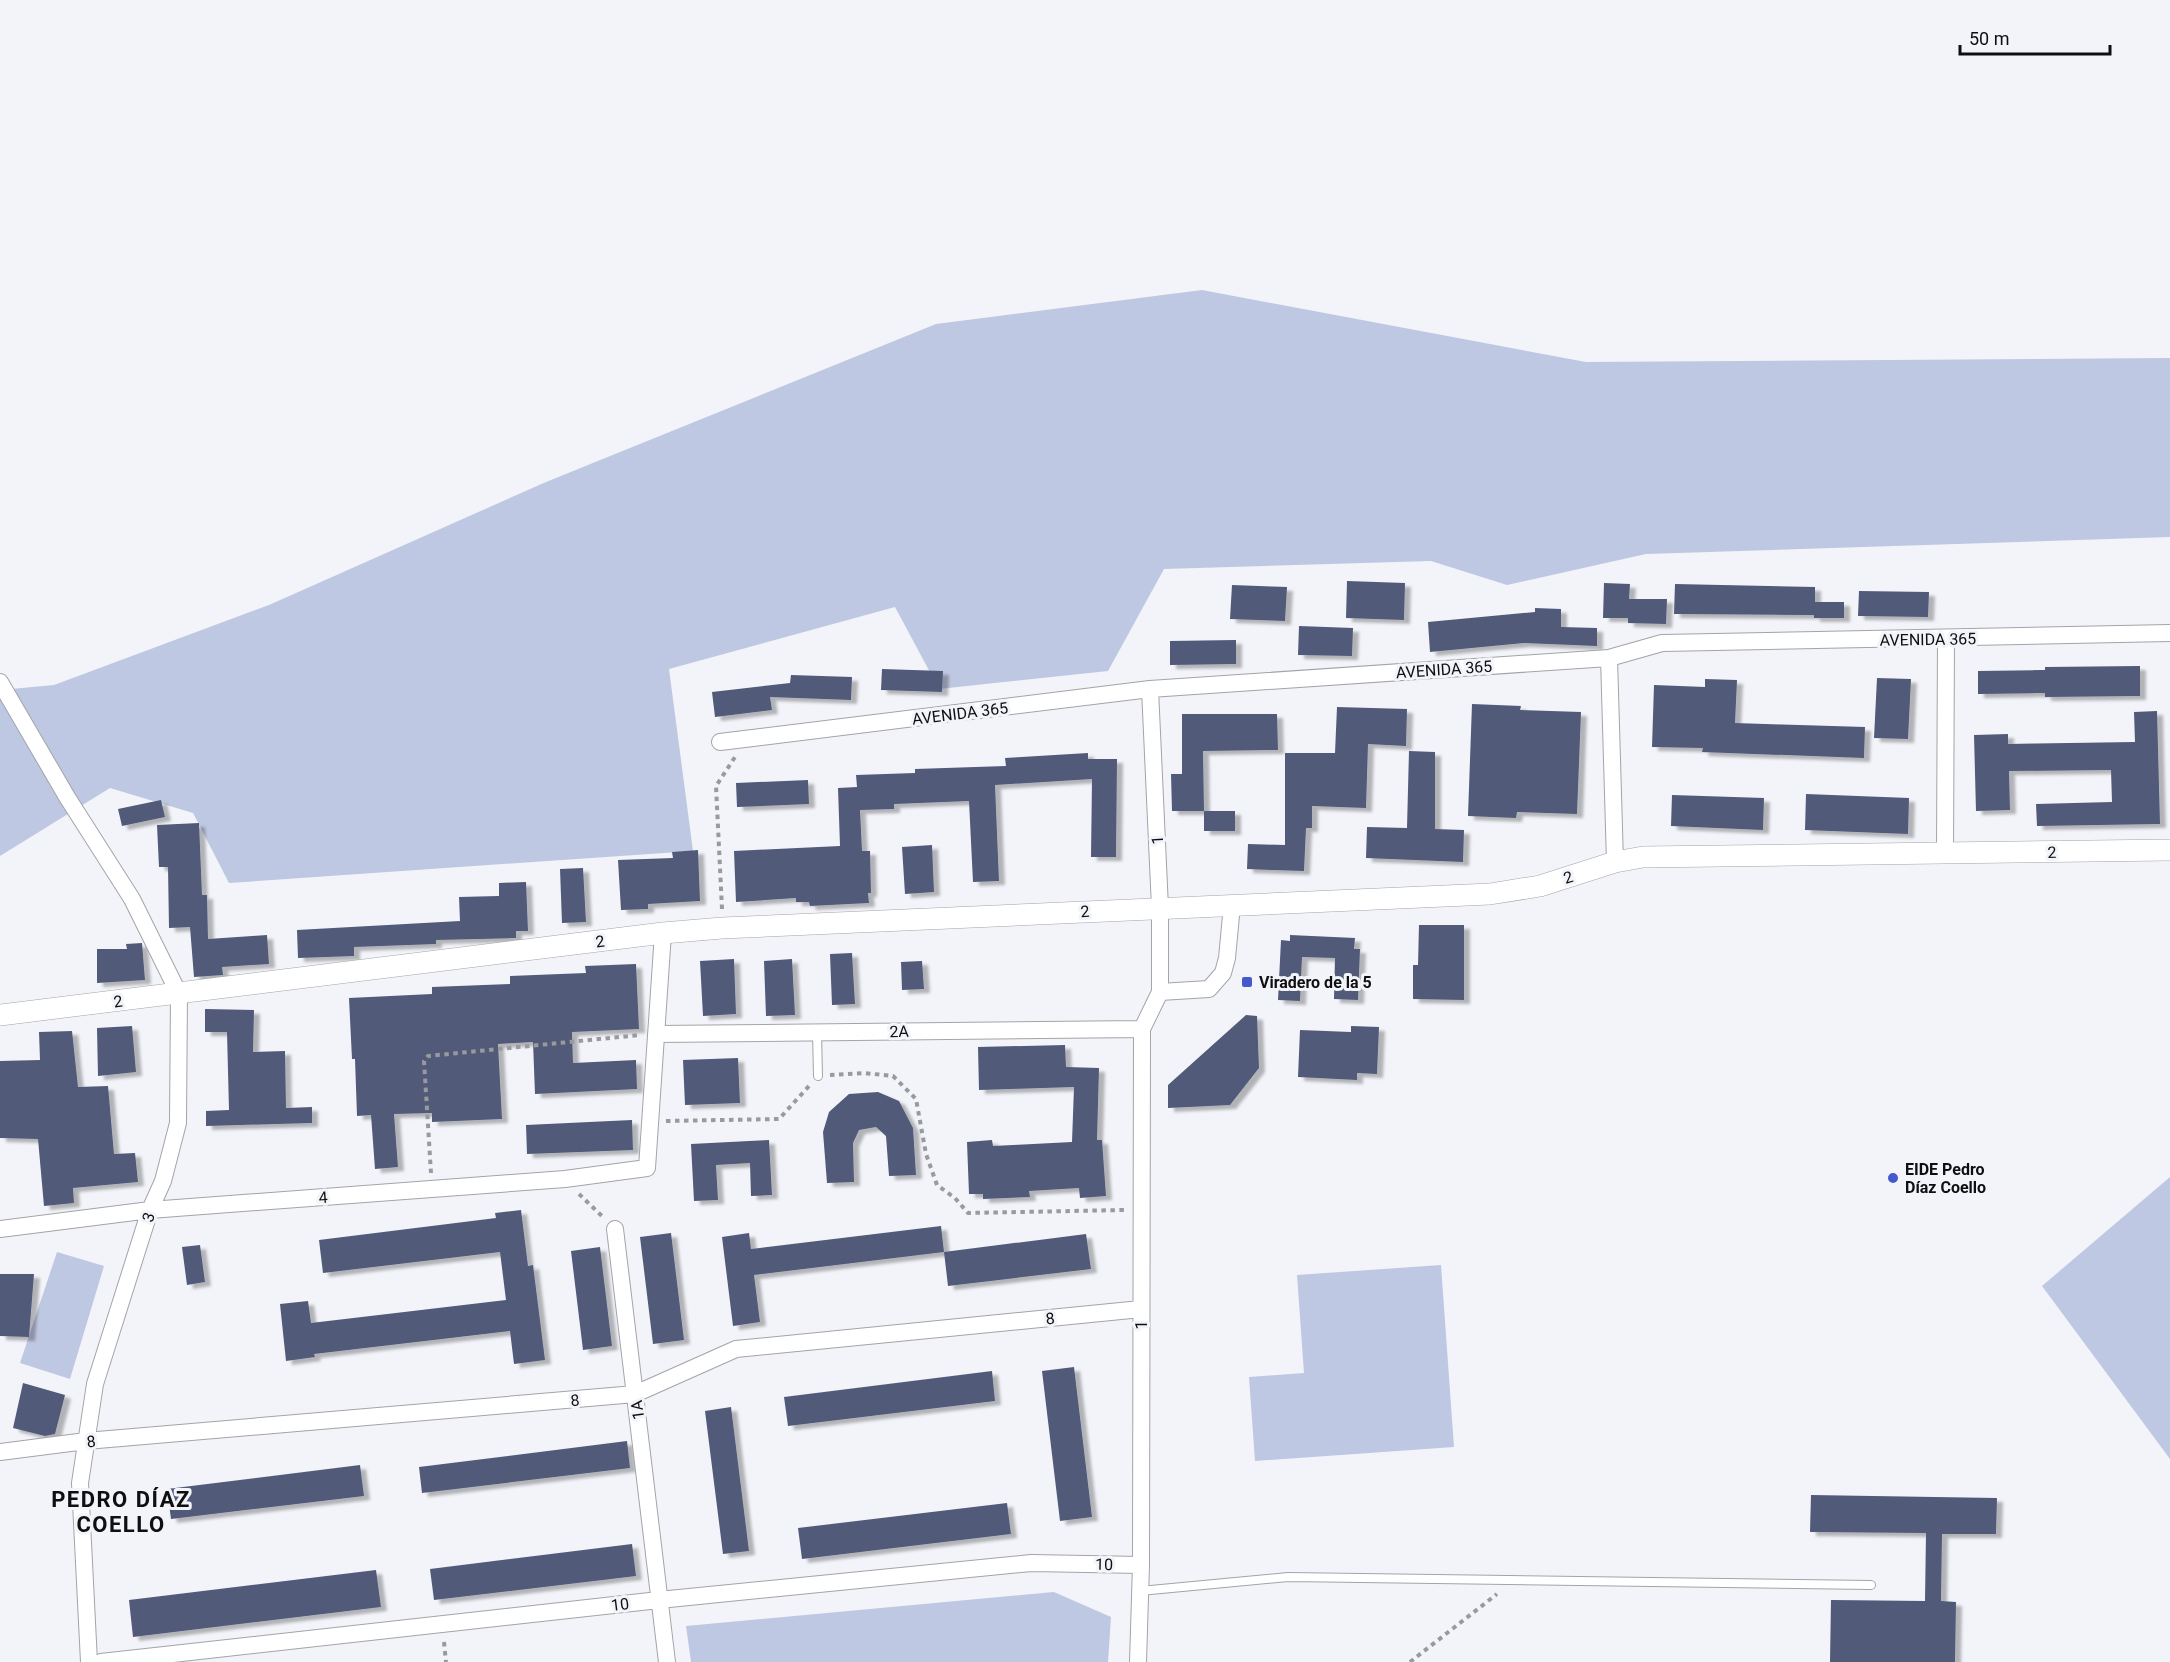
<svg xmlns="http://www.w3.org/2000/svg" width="2170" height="1662" viewBox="0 0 2170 1662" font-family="Roboto,sans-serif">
<defs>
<filter id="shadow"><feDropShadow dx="6" dy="4" stdDeviation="1.5" flood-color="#0004"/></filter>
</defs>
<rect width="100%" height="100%" fill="#f2f4f9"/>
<path fill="#bfc8e2" d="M1202 290 1586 362 2170 358V537L1646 554 1507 585 1431 561 1164 569 1108 671 939 689 895 607 669 669 693 851 229 883 193 813 110 788 0 856V690L54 685 269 605 546 482 936 324Z
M2170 1177V1459L2042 1286Z
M57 1252 104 1266 70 1379 20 1363Z
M1441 1265 1454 1447 1255 1461 1249 1377 1304 1373 1297 1275Z
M1054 1592 1111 1617 1108 1662H691L686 1626Z"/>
<path fill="#515a79" filter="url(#shadow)" d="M1347 581 1405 583 1404 620 1346 618Z
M1604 583 1630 584 1629 599H1667L1666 624 1628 623V618H1603Z
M1675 584 1815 587V602H1844V618H1814V615L1674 614Z
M1232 585 1287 587 1285 621 1230 619Z
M1859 591 1929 592 1928 617 1858 616Z
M1535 608 1561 609V627L1597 628V646L1524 643 1430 652 1428 622 1535 612Z
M1299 626 1353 628 1352 656 1298 655Z
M1236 640V664L1170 665V641Z
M2140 666V696L2045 697V693L1978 694V671L2045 670V667Z
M882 669 943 671 942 692 881 690Z
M791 675 852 677 851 700 770 697 772 710 715 717 712 692 790 683Z
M1877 678 1911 679 1908 739 1874 738Z
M1705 679 1737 680 1735 723 1865 727 1864 758 1702 752 1703 748 1652 747 1654 685 1705 687Z
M1472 704 1521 706 1520 710 1581 712 1577 814 1517 812 1516 818 1468 816Z
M1337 707 1407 709 1406 746 1368 744 1366 808 1312 806V828H1306L1304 871 1247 869 1248 844 1285 845V753H1335Z
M2157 711 2160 824 2037 826 2036 804 2112 802 2111 770 2009 771 2010 810 1976 811 1974 735 2008 734V744L2135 742 2134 712Z
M1182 714H1277L1278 750 1203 751 1204 811H1172L1171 774H1182Z
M1409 751 1435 752V829L1464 830 1463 862 1366 858 1367 827 1407 828Z
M1088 753V759H1117L1116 857H1091L1092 779 995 785 999 881 973 882 969 801 894 804V809L860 810 862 851H870L871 893H868L869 903 810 906 809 902H796V898L736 902 734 851 840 846 838 788 857 787 856 775 915 773V769L1006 766 1005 758Z
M808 780 809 804 737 807 736 783Z
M1806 794 1909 798 1908 834 1805 830Z
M1672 795 1764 798 1763 830 1671 826Z
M161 800 165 817 122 826 118 809Z
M1204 811H1235V831H1204Z
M199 823 202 895H207L208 939 267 935 269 964 222 967 223 975 194 977 190 927 169 928 168 867H159L157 825Z
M932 845 934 892 905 894 902 847Z
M698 850 700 901 648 904V909L621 910 618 860 673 858 672 852Z
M583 868 586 922 562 923 560 869Z
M526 882 528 931H516V938L436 940V944L354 947V956L298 958 297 930 460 921 459 897 499 896V883Z
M1419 925H1464V1000L1413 999V965H1418Z
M1290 935 1355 938 1354 949H1360L1358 1000 1334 999 1335 958 1302 957 1300 1001 1278 1000 1281 940 1290 941Z
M142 943 145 980 97 983V949H127L126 944Z
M852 953 855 1004 832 1005 830 954Z
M734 959 736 1014 703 1016 700 961Z
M792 959 795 1015 766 1016 764 961Z
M922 961 924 989 902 990 901 962Z
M636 964 639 1029 572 1032 573 1063 636 1060 637 1089 535 1094 533 1042 498 1044 502 1119 432 1122V1113L394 1114 398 1167 375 1169 371 1115 357 1116 355 1059H352L349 998 432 994V987L510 984V976L586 973 585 966Z
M205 1009 254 1010 253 1052 285 1051 286 1108 312 1107V1123L206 1126V1111L229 1110 227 1032H205Z
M1246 1015 1257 1016 1259 1068 1230 1105 1168 1108V1085Z
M132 1026 136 1072 98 1076 97 1028Z
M1351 1026 1379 1027 1377 1074 1357 1073V1080L1298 1077 1300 1030 1351 1032Z
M72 1031 78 1087 108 1086 114 1154 135 1153 138 1182 73 1188 74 1203 44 1206 38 1139 0 1138V1061L40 1060 39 1032Z
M1065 1045 1066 1067 1099 1068 1097 1140H1102L1106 1196 1080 1198 1079 1188 1029 1191 1030 1197 983 1199V1194H969L967 1142 992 1140 993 1146 1072 1142 1074 1087 979 1090 978 1047Z
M738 1058 740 1103 685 1105 683 1060Z
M878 1092 899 1101 913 1128 916 1175 889 1176 886 1136 876 1127 859 1130 853 1143 854 1182 827 1183 823 1132 829 1112 849 1094Z
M632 1120 633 1150 527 1154 526 1125Z
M769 1140 772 1195 751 1196 750 1163 716 1165 718 1200 694 1201 691 1144Z
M521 1210 528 1266 533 1265 545 1360 514 1364 510 1331 314 1354 315 1357 286 1361 280 1304 308 1301 311 1323 506 1300 500 1252 323 1273 319 1240 496 1218 495 1213Z
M941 1226 944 1252 754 1275 760 1322 733 1326 722 1237 749 1233 751 1249Z
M671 1233 684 1340 653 1344 640 1237Z
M1086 1234 1091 1269 948 1286 944 1252Z
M200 1245 205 1282 187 1285 182 1247Z
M600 1247 612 1346 583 1350 571 1251Z
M0 1274H34L29 1337 0 1336Z
M1074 1367 1092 1517 1060 1521 1042 1371Z
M992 1371 995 1401 788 1426 784 1397Z
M23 1383 65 1395 55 1434 45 1436 13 1428Z
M731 1407 749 1551 723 1554 705 1411Z
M627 1441 630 1468 422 1493 419 1467Z
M360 1465 364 1496 171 1519 167 1489Z
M1811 1495 1997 1498 1996 1534H1942L1941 1601 1956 1602 1955 1662H1830L1831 1600 1925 1601 1926 1533 1810 1532Z
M1007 1503 1011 1534 802 1559 798 1528Z
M632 1544 636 1576 434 1600 430 1569Z
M376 1570 381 1607 133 1637 129 1600Z"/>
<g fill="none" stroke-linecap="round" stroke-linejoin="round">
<g stroke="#a3a4a9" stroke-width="10">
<path id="service" d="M817 1032 818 1076
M1140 1591 1288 1577 1871 1585"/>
</g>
<g stroke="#a3a4a9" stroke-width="18">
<path id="minor" d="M1609 658 1615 862
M0 682 67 797 132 899 179 994 178 1123 163 1181 150 1210 95 1384 80 1483 89 1662
M720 742 1150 689 1609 658 1662 643 2170 633
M1945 854 1946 638
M1160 992 1209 989 1223 973 1227 958 1232 905
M656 1034 1142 1029
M0 1229 150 1210 565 1179 647 1168 663 933
M615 1229 667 1662
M0 1452 86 1441 635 1394 736 1349 1141 1309
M101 1662 659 1600 1031 1563 1141 1565
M1138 1662 1141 1565 1142 1029 1160 992V908L1150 689"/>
</g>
<g stroke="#a3a4a9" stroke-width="22">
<path id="tertiary" d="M0 1015 663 933 722 928 1490 894 1540 886 1615 862 1643 857 2170 850"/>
</g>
<path stroke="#989a9d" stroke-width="4" stroke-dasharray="4.5 4.5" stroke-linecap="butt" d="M722 909 716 786 735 757
M830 1075 864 1073 893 1076 916 1099 926 1154 937 1185 955 1198 968 1213 1124 1210
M666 1121 779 1119 809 1086
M431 1173 424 1061 428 1056 640 1035
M579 1194 604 1218
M444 1642 446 1662
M1410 1662 1497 1594"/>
<use href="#service" stroke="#fff" stroke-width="8"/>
<use href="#minor" stroke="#fff" stroke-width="16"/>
<use href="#tertiary" stroke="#fff" stroke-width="21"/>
</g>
<g fill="#4559cd" stroke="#f2f4f9" stroke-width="2">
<rect x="1241" y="976" width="12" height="12" rx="3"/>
<circle cx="1893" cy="1178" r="6"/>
</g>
<g text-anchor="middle" stroke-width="6" stroke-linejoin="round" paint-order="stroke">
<g font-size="16" fill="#0f0f11" stroke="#f2f4f9">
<text transform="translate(1928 639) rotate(-1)" y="6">AVENIDA 365</text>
<text transform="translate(1444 669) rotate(-4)" y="6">AVENIDA 365</text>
<text transform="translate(960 713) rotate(-7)" y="6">AVENIDA 365</text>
<text transform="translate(1157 840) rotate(-93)" y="6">1</text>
<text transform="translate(2052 852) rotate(-1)" y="6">2</text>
<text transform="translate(1568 877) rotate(-17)" y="6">2</text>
<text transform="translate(1085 911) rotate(-3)" y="6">2</text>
<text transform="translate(600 941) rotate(-7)" y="6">2</text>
<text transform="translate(118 1001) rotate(-7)" y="6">2</text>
<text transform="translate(899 1031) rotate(-1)" y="6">2A</text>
<text transform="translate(323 1197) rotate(-4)" y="6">4</text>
<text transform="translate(148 1217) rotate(-71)" y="6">3</text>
<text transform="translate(1050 1318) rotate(-6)" y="6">8</text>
<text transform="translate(1141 1325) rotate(-90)" y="6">1</text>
<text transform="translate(575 1400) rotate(-5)" y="6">8</text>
<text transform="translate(637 1410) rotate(-97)" y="6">1A</text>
<text transform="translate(91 1441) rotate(-6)" y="6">8</text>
<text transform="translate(1104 1564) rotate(1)" y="6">10</text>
<text transform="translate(620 1604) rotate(-7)" y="6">10</text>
</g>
<g font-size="16" font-weight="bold" fill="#0f0f11" stroke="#f2f4f9" text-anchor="start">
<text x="1259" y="988">Viradero de la 5</text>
<text x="1905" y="1175">EIDE Pedro<tspan x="1905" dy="18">Díaz Coello</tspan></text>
</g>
<g font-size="22" font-weight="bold" letter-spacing="1.5" fill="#0f0f11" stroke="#f2f4f9">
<text x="121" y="1507">PEDRO DÍAZ<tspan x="121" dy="25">COELLO</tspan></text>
</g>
</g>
<path d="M1960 45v9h150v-9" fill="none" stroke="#0f0f11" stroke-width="3"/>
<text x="1969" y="45" font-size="18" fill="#0f0f11" stroke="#f2f4f9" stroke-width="4.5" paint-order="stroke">50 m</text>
</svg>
